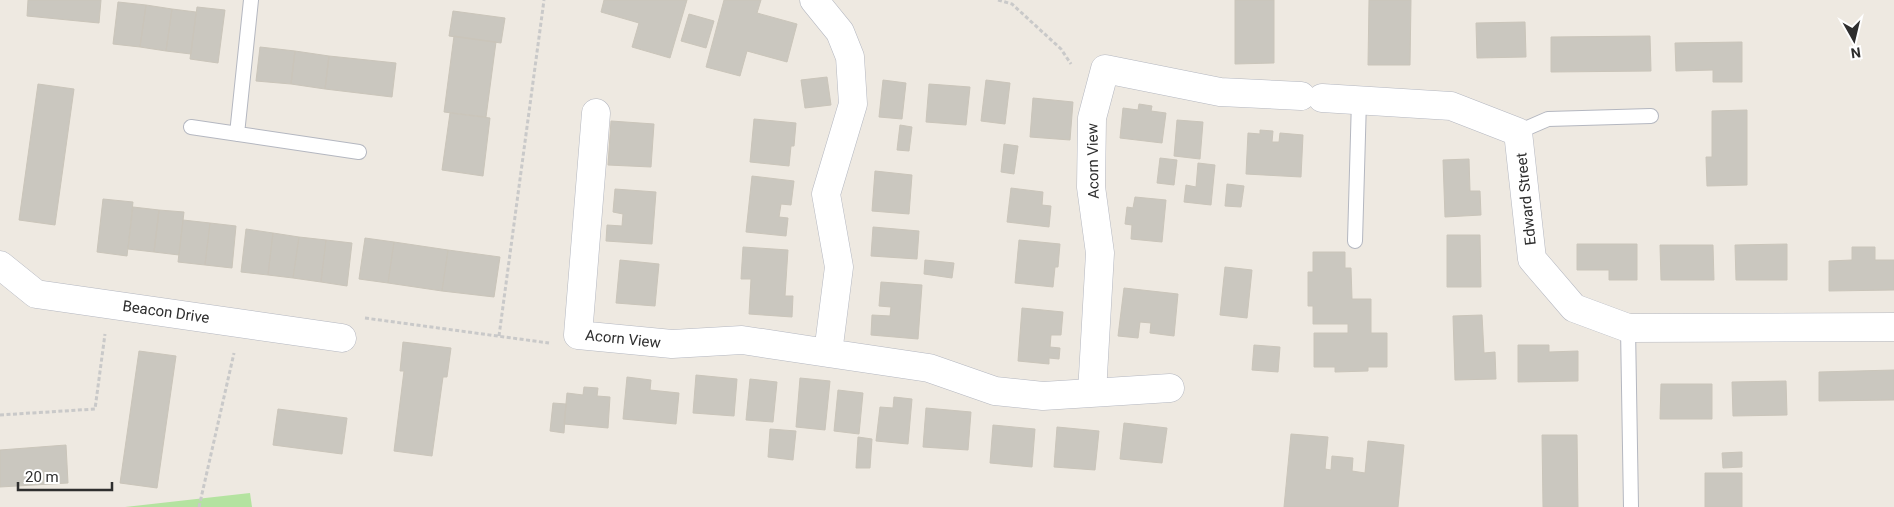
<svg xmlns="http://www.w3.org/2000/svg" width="1894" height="507" viewBox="0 0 1894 507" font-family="Roboto,sans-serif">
<rect width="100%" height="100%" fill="#eee9e1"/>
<path fill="#b4e3a0" d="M250 493 252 507H125Z"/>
<path fill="#cac7bf" stroke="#cac5ba" d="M28 0H101L99 23 27 16Z
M604 0H687L670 58 632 47 639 23 601 12Z
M724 0H761L757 13 797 24 787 62 747 51 740 76 706 67Z
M1235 0H1274V63L1235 64Z
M1369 0H1411L1410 65H1368Z
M118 2 146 5 140 47 113 44Z
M146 5 172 9 166 51 140 47Z
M197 7 225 10 218 63 190 59Z
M172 9 196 12 191 54 166 51Z
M453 11 505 18 501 43 449 36Z
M689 14 714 21 706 48 681 41Z
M1525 22 1526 57 1477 58 1476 23Z
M454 36 496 42 486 117 444 112Z
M1650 36 1651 71 1551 72V37Z
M1742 42V82H1713V70L1676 71 1675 43Z
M260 47 295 51 291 84 256 81Z
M295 51 329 56 325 89 291 84Z
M329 56 396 63 392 97 325 89Z
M827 77 831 105 805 108 801 80Z
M883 80 906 83 902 119 879 117Z
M986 80 1010 83 1005 124 981 121Z
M38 84 74 89 55 225 19 220Z
M929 84 970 87 966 125 926 122Z
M1033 98 1073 102 1070 140 1030 137Z
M1139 104 1152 106 1151 111 1166 113 1162 143 1120 138 1123 108 1138 110Z
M1747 110V185L1707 186 1706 157H1712V111Z
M450 113 490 118 483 176 442 170Z
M754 119 796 123 794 146H791L789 166 750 162Z
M1177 120 1203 122 1200 159 1174 156Z
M611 121 654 124 651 167 608 165Z
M900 125 912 127 909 151 897 150Z
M1260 130 1273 131 1272 142H1279L1280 133 1303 135 1301 177 1246 174 1248 133 1260 134Z
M1004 144 1018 146 1014 174 1001 172Z
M1160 158 1177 160 1174 185 1157 183Z
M1469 159 1470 191H1480L1481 215 1445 217 1443 160Z
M1198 163 1215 165 1211 205 1184 202 1186 185 1196 187Z
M875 171 912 175 909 214 872 211Z
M752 176 794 181 791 205 781 204 779 217 788 218 786 236 746 232Z
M1227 184 1244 186 1241 207 1225 206Z
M1011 188 1043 192 1042 205 1051 206 1049 227 1007 222Z
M615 189 656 192 652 244 606 241 607 225 622 226 623 214 613 212Z
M1135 197 1166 200 1162 242 1131 239 1132 225 1125 224 1127 207 1133 208Z
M103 199 133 202 127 256 97 252Z
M133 207 159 210 154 252 128 249Z
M159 210 184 212 179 255 154 252Z
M183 220 210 223 205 265 178 262Z
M210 223 236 226 232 268 205 265Z
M873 227 919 231 917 259 871 256Z
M246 229 273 233 268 275 241 272Z
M273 233 299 237 293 278 268 275Z
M1447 235H1480L1481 287H1447Z
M299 237 326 240 321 282 293 278Z
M365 238 394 242 388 283 359 279Z
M326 240 352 243 347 286 321 282Z
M1019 240 1060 244 1058 267H1055L1053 287 1015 283Z
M394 242 448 250 442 291 388 283Z
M1577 244H1637V280H1609V270H1577Z
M1787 244V280H1736L1735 245Z
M1660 245H1713L1714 280H1661Z
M743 247 788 250 785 296H793L792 317 749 314 751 279H741Z
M1852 247H1875V260H1894V290L1829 291V261L1852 260Z
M448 250 500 257 494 297 442 291Z
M1313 252H1345V268H1351L1352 299H1371V333H1387V367H1368V371L1335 372V367H1314V333H1348V324H1313V306H1308V272H1313Z
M620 260 659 264 655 306 616 303Z
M925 260 954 263 952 278 924 274Z
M1225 267 1252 270 1247 318 1220 315Z
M881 282 922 285 918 339 871 335 872 315 890 316 891 307 879 306Z
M1124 288 1178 294 1174 336 1150 333 1151 323 1140 322 1138 338 1118 336Z
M1022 308 1063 312 1061 335H1051L1050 347 1060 348 1059 359 1049 358V364L1018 361Z
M1482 315 1484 353 1495 352 1496 379 1455 380 1453 316Z
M403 342 451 348 447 377H443L432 456 394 451 404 371H400Z
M1254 345 1280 347 1278 372 1252 370Z
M1518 345H1549V352L1578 351V381L1518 382Z
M139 351 176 356 157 488 120 483Z
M1894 370V400L1819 401V372Z
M696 375 737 379 734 416 693 413Z
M627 377 651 380 650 390 679 393 676 424 623 419Z
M800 378 830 381 825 430 796 427Z
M750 379 777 382 773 422 746 420Z
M1786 381 1787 415 1733 416 1732 382Z
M1661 384H1712V419H1660Z
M584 387 598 388 597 396 610 397 608 428 564 424 567 393 583 395Z
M838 390 863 393 859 434 834 431Z
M894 397 912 399 908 444 876 441 880 407 893 408Z
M553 403 566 404 564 433 550 431Z
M926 408 971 412 968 450 923 447Z
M278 409 347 418 342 454 273 445Z
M1124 423 1167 428 1162 463 1120 459Z
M993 425 1035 429 1032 467 990 463Z
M1057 427 1099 431 1095 470 1054 467Z
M770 429 796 431 793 460 768 457Z
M1291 434 1328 437 1325 469 1331 470 1332 456 1353 458 1352 471 1365 473 1368 441 1404 445 1398 507H1284Z
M1542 435H1577L1578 507H1543Z
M858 437 872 439 870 468H856Z
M66 445 68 483 0 487V450Z
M1742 452V467L1723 468 1722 453Z
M1705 473H1742V507H1705Z"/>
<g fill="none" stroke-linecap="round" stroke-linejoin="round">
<g stroke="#b4b7c0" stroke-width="16">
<path id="lane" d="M191 127 359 152
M1518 132 1548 119 1651 116
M237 134 251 0
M1355 241 1359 100
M1628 328 1631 507"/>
</g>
<g stroke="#b4b7c0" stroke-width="29">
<path id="street" d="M1322 98 1451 106 1518 132 1532 259 1574 308 1628 328 1894 327
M596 113 578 335 672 344 742 340 828 353 839 267 826 194 853 104 850 57 840 32 814 0
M0 265 36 294 342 338
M828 353 929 368 995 391 1043 396 1170 388
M1092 393 1100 253 1091 187 1092 118 1105 69 1220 92 1301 96"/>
</g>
<path stroke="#c9c9c9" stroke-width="3" stroke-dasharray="4 2.5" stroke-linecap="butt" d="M998 0 1012 4 1061 49 1071 64
M365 318 549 343
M499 336 544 0
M0 415 95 409 105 334
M199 507 234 353"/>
<use href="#lane" stroke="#fff" stroke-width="14"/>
<use href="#street" stroke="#fff" stroke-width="28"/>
</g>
<g text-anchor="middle" stroke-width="4" stroke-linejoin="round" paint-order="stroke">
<g font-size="15" fill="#2e2e2e" stroke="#fff">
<text transform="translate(1093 161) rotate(-91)" y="5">Acorn View</text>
<text transform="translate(1526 199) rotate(-96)" y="5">Edward Street</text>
<text transform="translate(166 312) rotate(8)" y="5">Beacon Drive</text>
<text transform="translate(623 339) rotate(6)" y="5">Acorn View</text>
</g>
</g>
<g transform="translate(1854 40) rotate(172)" stroke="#ffffff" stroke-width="4" paint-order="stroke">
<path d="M0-4L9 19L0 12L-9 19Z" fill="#2e2e2e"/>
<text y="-8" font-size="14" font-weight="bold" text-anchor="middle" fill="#2e2e2e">N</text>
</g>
<path d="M18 482v8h94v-8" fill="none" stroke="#2e2e2e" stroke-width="2.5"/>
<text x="25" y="482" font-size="15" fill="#2e2e2e" stroke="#ffffff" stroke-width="4" paint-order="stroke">20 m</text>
</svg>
